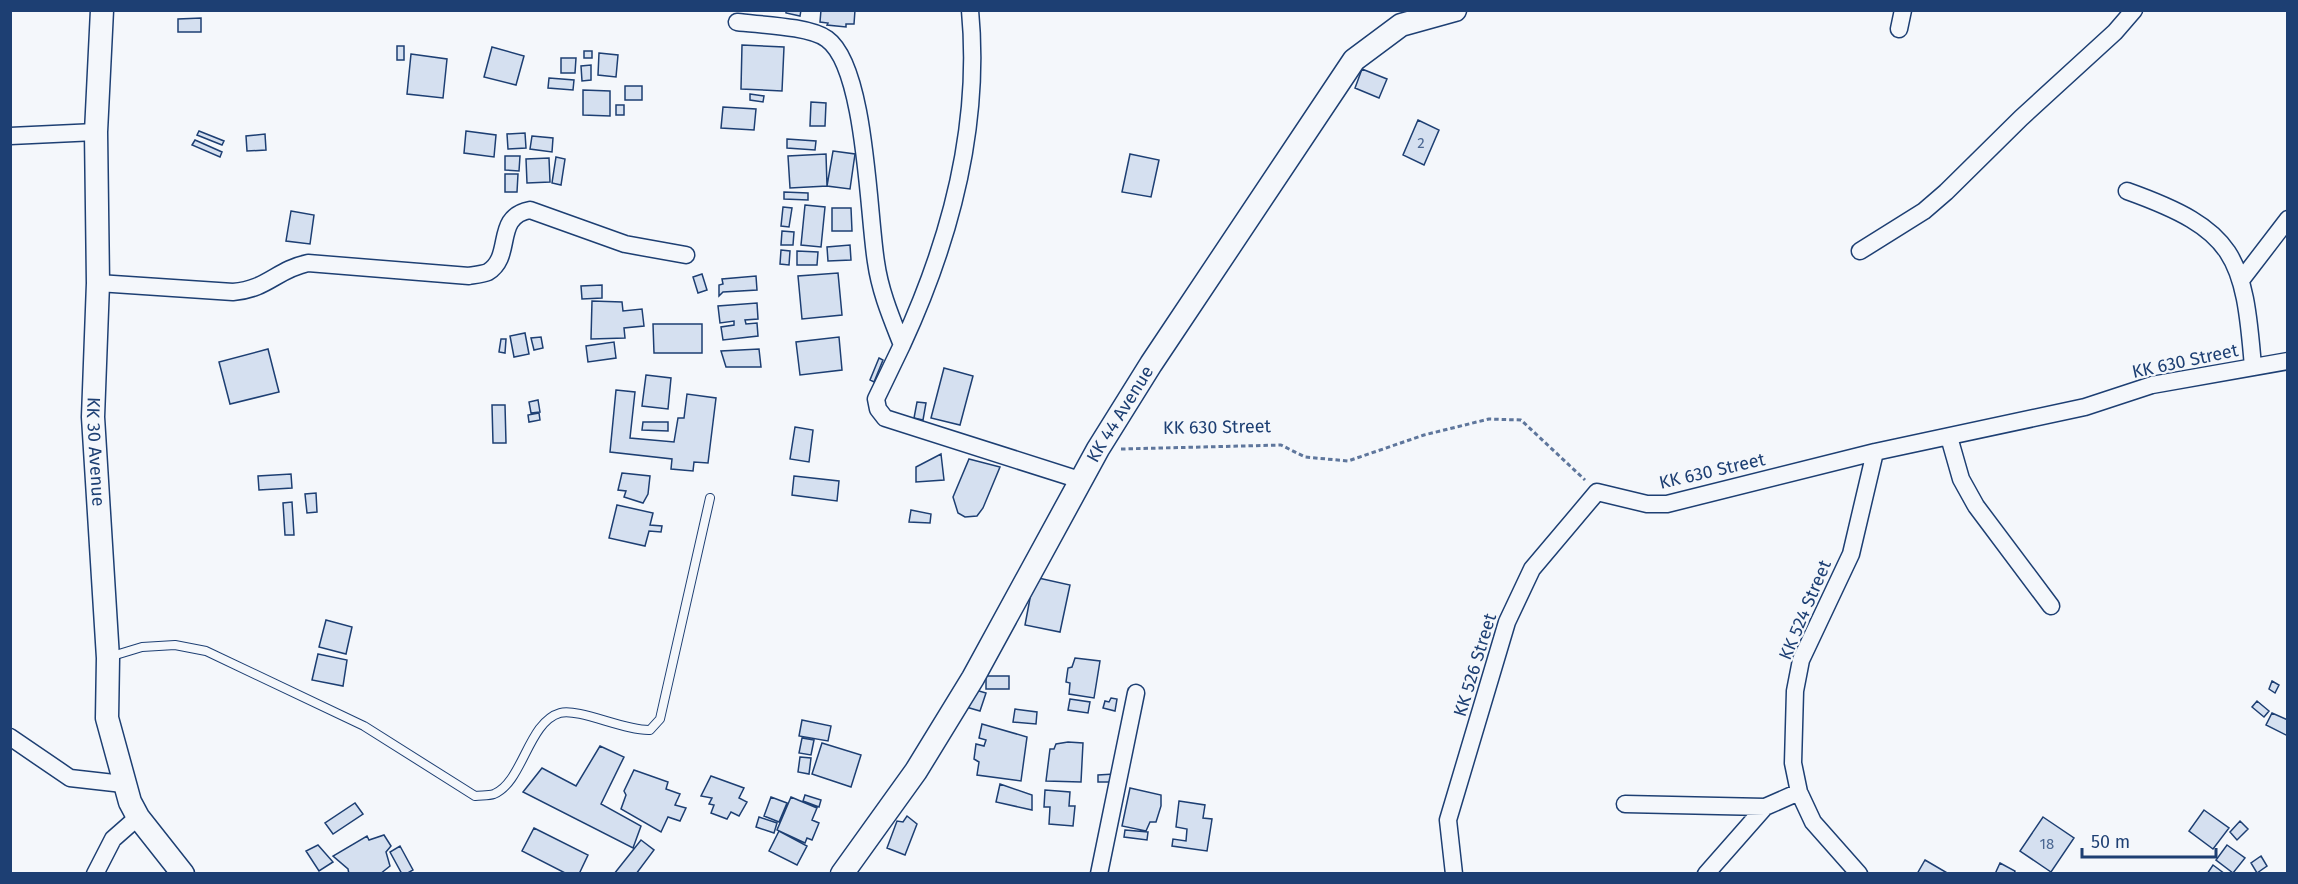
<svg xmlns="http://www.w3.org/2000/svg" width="2298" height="884" viewBox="0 0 2298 884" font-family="'Fira Sans',sans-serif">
<rect width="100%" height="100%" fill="#f4f7fb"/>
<path fill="#d5e0f0" stroke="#1d3f73" stroke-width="1.5" d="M786 10H801L800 16 786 13Z
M821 10H855L854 24H846V27L827 25 828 23 820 22Z
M201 18V32H178V19Z
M742 45 784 47 782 91 741 89Z
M397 46H404V60H397Z
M492 47 524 56 516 85 484 77Z
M584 51H592V58H584Z
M599 53 618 55 616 77 598 75Z
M411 54 447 59 443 98 407 94Z
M561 58H576L575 73H561Z
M591 65V80L582 81 581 66Z
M1362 69 1387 79 1379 98 1355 88Z
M549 78 574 80 573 90 548 88Z
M625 86H642V100H625Z
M583 90 610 91V116L583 115Z
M750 94 764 96 763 102 750 100Z
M811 102 826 103 825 126H810Z
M616 105H624V115H616Z
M723 107 756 109 754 130 721 128Z
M1418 120 1439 130 1424 165 1403 155Z
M199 131 224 141 222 145 197 135Z
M466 131 496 135 494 157 464 153Z
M525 133 526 148 508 149 507 134Z
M265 134 266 150 247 151 246 136Z
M532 136 553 138 552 152 530 149Z
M787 139 816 141 815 150 787 148Z
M195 140 222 152 220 157 192 145Z
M833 151 855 154 850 189 827 186Z
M826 154 827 186 790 188 788 156Z
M1130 154 1159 160 1151 197 1122 192Z
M505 156H520L519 171 505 170Z
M556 157 565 159 561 185 552 183Z
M549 158 550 182 527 183 526 159Z
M505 174H518L517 192H505Z
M784 192 808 193V200L784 199Z
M805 205 825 207 821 247 801 245Z
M783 207 792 208 789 227 781 226Z
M832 208H851L852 231H832Z
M291 211 314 215 310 244 286 241Z
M782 231 794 232 793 245H781Z
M850 245 851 260 828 261 827 247Z
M781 250 790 251 789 265 780 264Z
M797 251 818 252 817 265H797Z
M838 273 842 315 802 319 798 276Z
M702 274 707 290 698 293 693 277Z
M756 276 757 290 723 292 719 296V285L723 284 722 279Z
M602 285V298L582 299 581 286Z
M592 301 622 302 623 311 642 309 644 326 624 328 625 338 591 339Z
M757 303 758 319 745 320 746 324 757 323 758 336 723 340 721 327 734 325V321L720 323 718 306Z
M653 324H702V353H654Z
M525 333 529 354 514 357 510 336Z
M541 337 543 348 534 350 531 338Z
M839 337 842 370 800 375 796 342Z
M501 339H506L505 353 499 352Z
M614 342 616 358 588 362 586 346Z
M268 349 279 392 230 404 219 362Z
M759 349 761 367H726L721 351Z
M879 358 883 360 874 382 870 380Z
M944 368 973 376 960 425 931 418Z
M646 375 671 378 668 409 642 406Z
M616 390 635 392 630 438 674 442 678 418H684L687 394 716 398 708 463 694 462 693 471 671 469 672 459 610 452Z
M538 400 540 412 531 413 529 402Z
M917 402 926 403 923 420 914 418Z
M492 405H505L506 443H493Z
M539 413 540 420 529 422 528 415Z
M643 422H668V431L642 430Z
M795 427 813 430 809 462 790 459Z
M941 454 944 480 916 482V467Z
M969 459 1000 467 983 508 977 516 965 517 958 513 953 497Z
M622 473 650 476 648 494 643 503 624 497 626 491 618 490Z
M291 474 292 488 259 490 258 476Z
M794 476 839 481 837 501 792 495Z
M316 493 317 512 307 513 305 494Z
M292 502 294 535H285L283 503Z
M617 505 653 513 650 525 662 526 661 532 649 531 645 546 609 538Z
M911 510 931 514 930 523 909 522Z
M1034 577 1070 585 1060 632 1025 625Z
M326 620 352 627 346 654 319 647Z
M318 654 347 660 343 686 312 680Z
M1075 658 1100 661 1094 698 1069 694 1070 683 1066 682 1068 668 1072 667Z
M986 676H1009V689H986Z
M2272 681 2279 685 2275 693 2269 689Z
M972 689 986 693 980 711 966 707Z
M1111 698 1117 699 1115 711 1103 708 1105 701 1109 702Z
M1070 699 1090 702 1088 713 1068 710Z
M2257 701 2269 711 2264 717 2252 707Z
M1015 709 1037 712 1036 724 1013 722Z
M2272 713 2288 720V736L2266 725Z
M802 720 831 726 828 741 799 736Z
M982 724 1027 737 1021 781 977 775 979 762 974 759 976 744 984 746 986 740 979 738Z
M802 738 814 740 811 755 799 753Z
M1068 742 1083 743 1081 782 1046 781 1050 749H1054L1056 744Z
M822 743 861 755 851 787 812 774Z
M600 746 624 757 601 804 641 826 633 848 523 792 542 768 576 786Z
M800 757 811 758 809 774 798 772Z
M634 770 668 782 666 789 680 794 675 805 686 808 680 821 668 817 661 832 621 809 626 795 624 791Z
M1114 774V782H1098V775Z
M711 776 744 788 739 798 747 802 739 816 731 812 727 819 711 813 714 805 709 804 712 798 701 796Z
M1000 784 1032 795V810L996 802Z
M1130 788 1161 795V806L1156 822H1150L1146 831 1122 826Z
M1045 790 1070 792 1069 806H1075L1073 826 1049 824 1050 807H1044Z
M805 795 821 800 819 807 803 801Z
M771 797 787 803 779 822 764 816Z
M791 797 817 808 812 820 819 823 812 840 807 838 805 843 777 830Z
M1179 801 1205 805 1203 818 1212 819 1207 851 1172 846 1173 839 1186 841 1187 829 1176 827Z
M355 803 363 814 333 834 325 823Z
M2204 810 2229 828 2213 849 2189 831Z
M907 816 917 824 905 855 887 848 897 821 903 822Z
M759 817 777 823 774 833 756 827Z
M2043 817 2074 838 2051 872 2020 851Z
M2240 821 2248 829 2237 840 2230 832Z
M534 828 588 855 579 874H567L522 851Z
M1125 830 1148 832 1147 840 1124 837Z
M779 831 807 846 797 865 769 851Z
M384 835 391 846 386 852 390 866 380 874H349L348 869 333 856 367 836 369 840Z
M641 840 654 850 636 874H614Z
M318 845 333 862 319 871 306 851Z
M2227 845 2245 858 2233 873 2216 860Z
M400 846 413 870 406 874H402L390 852Z
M2261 856 2267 866 2257 873 2251 863Z
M1925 860 1949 874H1917Z
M2000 863 2015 871 2014 874H1995Z
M2213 865 2225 874H2207Z"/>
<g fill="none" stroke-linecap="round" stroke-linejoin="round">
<g stroke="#1d3f73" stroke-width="10">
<path id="service" d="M109 657 142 647 175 645 206 651 364 726 475 796C481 795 488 796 494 794 523 782 528 722 560 713 579 708 625 731 650 730L660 719 710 498"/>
</g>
<g stroke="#1d3f73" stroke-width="19">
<path id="minor" d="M737 22C760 25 809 26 827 39 866 67 868 213 876 262 880 291 891 317 902 345L876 399 878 409 885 418 1083 481
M1899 29 1903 10
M10 136 96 132
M2127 191C2236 230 2244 256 2253 367
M1860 251 1924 211 1946 192 2021 118 2115 32 2134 10
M2242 279 2288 219
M98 283 233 292C268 289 276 270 308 263L469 276C475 275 483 274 488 272 514 256 493 217 530 210L625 244 686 255
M902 345C950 241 981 126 970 10
M1949 437 1961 479 1976 506 2051 606
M10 737 70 778 123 784
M1625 804 1765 807
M95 874 113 839 138 817
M1099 874 1136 693
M1454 874 1448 820 1507 622 1532 569 1597 492 1647 504H1667L1875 452 2085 407 2152 385 2288 361
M1706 874 1765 807 1799 792
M1859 874 1813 822 1799 792 1793 763 1795 691 1801 660 1851 554 1875 452"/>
</g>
<g stroke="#1d3f73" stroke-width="25">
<g id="secondary">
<path id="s1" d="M102 10 96 132 98 283 93 417 108 658 107 718 130 802 138 817 183 874"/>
<path id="s2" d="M842 874 916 771 973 678 1098 449 1151 364 1354 60 1401 25 1455 10"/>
</g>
</g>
<path stroke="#5e769c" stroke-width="3" stroke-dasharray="4.5 3" stroke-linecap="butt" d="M1121 449 1281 445 1305 457 1348 461 1424 435 1489 419 1521 420 1585 480"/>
<use href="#service" stroke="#f4f7fb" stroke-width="8"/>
<use href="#minor" stroke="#f4f7fb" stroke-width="16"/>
<use href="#secondary" stroke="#f4f7fb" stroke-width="22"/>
</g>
<g text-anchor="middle" stroke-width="4.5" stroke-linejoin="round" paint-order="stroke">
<g font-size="15" fill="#4b6792">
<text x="1421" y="148">2</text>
<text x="2047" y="849">18</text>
</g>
<g font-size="18" fill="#1d3f73" stroke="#f4f7fb">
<text transform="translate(2185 361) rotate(-12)" y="6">KK 630 Street</text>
<text dy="6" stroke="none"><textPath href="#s2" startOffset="538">KK 44 Avenue</textPath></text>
<text transform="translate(1217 427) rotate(-1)" y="6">KK 630 Street</text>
<text dy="6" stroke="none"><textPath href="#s1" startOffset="442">KK 30 Avenue</textPath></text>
<text transform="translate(1712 471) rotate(-13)" y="6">KK 630 Street</text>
<text transform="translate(1805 610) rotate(-67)" y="6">KK 524 Street</text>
<text transform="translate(1475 665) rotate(-73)" y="6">KK 526 Street</text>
</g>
</g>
<rect width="2298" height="884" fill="none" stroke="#1d3f73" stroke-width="24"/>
<path d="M2082 848v9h134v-9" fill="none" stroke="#1d3f73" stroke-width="3"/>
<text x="2091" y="848" font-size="18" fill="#1d3f73" stroke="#f4f7fb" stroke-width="4.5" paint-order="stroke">50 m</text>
</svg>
